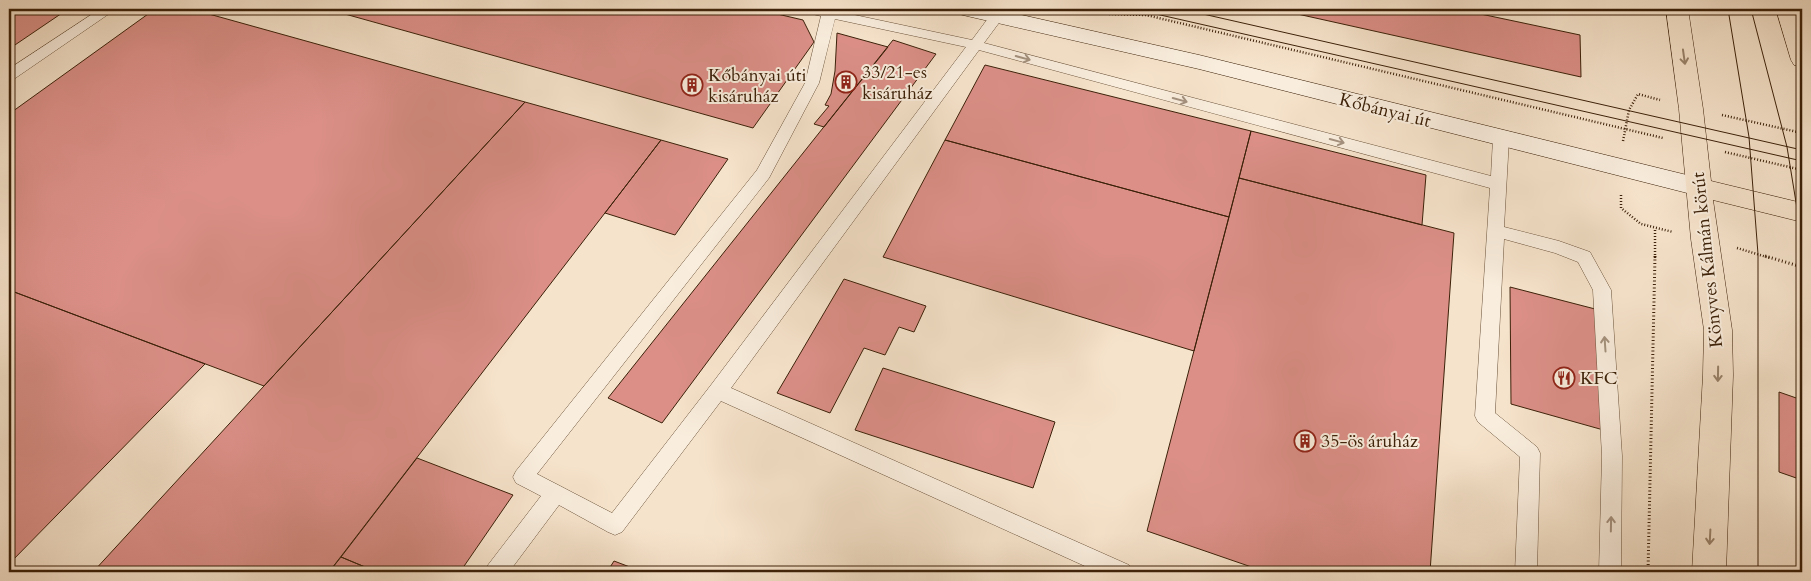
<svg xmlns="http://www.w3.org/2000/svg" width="1811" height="581" viewBox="0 0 1811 581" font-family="Cardo,serif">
<rect width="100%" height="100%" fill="#f6e3cb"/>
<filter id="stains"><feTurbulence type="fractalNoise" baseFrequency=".004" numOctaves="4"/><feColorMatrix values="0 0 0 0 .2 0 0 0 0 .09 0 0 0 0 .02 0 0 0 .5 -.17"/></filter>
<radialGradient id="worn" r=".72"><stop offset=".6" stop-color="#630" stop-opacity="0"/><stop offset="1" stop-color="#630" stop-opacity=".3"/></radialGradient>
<path fill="#db8f87" stroke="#3c2109" d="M9 9H68L9 49Z
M155 9H191L525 102 264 386 9 290V114Z
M327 9H756L803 20 814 42 753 128Z
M1275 9H1457L1580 35 1581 77Z
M837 33 888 47 824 127 814 124 829 106 825 105 831 94 835 71Z
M893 40 936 54 662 423 608 398Z
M985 65 1251 131 1229 217 945 140Z
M525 102 661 140 329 572H93Z
M1251 131 1426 175 1422 225 1239 178Z
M661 140 728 159 675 235 605 213Z
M945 140 1229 217 1194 351 883 257Z
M1239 178 1454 233 1430 572H1266L1147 531Z
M844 279 926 306 914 332 899 327 885 355 864 348 830 413 777 393Z
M1510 287 1599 310 1607 431 1511 404Z
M9 290 205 364 9 564Z
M883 368 1055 422 1033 488 855 430Z
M1779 392 1802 400V480L1779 472Z
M417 458 513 495 460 572H377L341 557Z
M341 557 377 572H329Z
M614 561 643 572H607Z"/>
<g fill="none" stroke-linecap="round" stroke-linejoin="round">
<g stroke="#6a523a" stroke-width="1">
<path id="service" d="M100 9H116L14 79 9 81V69Z
M802 9H837L836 11 972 40 992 13 997 12 1004 16 984 43 1491 176 1493 139 1496 135 1501 134 1506 135 1509 139 1504 227 1559 241 1590 252 1611 290 1622 456 1621 572H1599L1602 456 1593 290 1578 262 1555 253 1504 239 1495 413 1537 447 1540 453 1537 572H1515L1520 457 1478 422 1475 416 1490 188 979 50 731 388 1129 565 1132 572H1098L721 401 622 532 615 535 608 532 559 505 509 572H485L488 565 541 496 516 483 513 477 516 471 757 170 805 83 821 16 804 12ZM835 19 966 47 711 385 612 513 537 474 769 178 819 83Z"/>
</g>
<g stroke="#3c2109" stroke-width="1">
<path id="secondary" d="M956 9H995L1199 55 1699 178 1708 181 1712 187 1708 193 1699 196 1199 69 967 16 959 14Z"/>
</g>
<g stroke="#3c2109" stroke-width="1">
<path id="primary" d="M1666 9H1688L1703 109 1711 181 1802 203V222L1713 200 1732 330 1733 375 1726 572H1692L1703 375 1704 330 1691 239 1679 109Z
M1776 9H1798L1802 24V67L1794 65 1791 60Z"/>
</g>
<path stroke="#3c2109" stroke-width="2.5" stroke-dasharray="1 2" stroke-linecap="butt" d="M1109 14 1146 15 1663 138
M1722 115 1802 133
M1623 141 1629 110 1638 94 1660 100
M1725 152 1802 170
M1621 195V208L1641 224 1673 232
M1737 248 1770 258
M1655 258V228"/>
<path stroke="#3c2109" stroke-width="3" stroke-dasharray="1 2.5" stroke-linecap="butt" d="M1765 256 1802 267
M1648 572 1655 256"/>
<use href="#service" fill="#f9eddd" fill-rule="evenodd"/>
<use href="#secondary" fill="#f9eddd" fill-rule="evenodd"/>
<use href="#primary" fill="#f6e3cb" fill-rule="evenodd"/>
<path stroke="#3c2109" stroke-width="1" d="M1134 9 1802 161
M1181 9 1802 150
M1728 9 1749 137 1758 254V572
M1751 9 1787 147 1802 239"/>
</g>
<defs><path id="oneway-shaft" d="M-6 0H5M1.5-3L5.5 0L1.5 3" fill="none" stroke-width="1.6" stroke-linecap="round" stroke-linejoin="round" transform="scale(1.25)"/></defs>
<g stroke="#99826a">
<use href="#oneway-shaft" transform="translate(1684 57) rotate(82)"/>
<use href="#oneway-shaft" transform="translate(1718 374) rotate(91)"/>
<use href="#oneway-shaft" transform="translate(1710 537) rotate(93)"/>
</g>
<g stroke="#a4917e">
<use href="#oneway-shaft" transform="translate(1023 58) rotate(15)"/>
<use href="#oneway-shaft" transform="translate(1180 100) rotate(15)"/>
<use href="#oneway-shaft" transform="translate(1337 141) rotate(15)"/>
<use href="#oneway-shaft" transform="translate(1605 344) rotate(-94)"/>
<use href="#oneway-shaft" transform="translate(1611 524) rotate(-89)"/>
</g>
<defs>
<g id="building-ring" transform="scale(1.125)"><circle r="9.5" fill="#f9eddd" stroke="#8f2418" stroke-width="1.5"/><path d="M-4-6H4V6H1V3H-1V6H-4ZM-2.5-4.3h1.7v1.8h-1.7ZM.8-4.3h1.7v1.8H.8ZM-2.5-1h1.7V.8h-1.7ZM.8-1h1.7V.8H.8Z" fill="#8f2418"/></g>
<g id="restaurant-ring" transform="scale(1.125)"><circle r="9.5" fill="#f9eddd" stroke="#8f2418" stroke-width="1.5"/><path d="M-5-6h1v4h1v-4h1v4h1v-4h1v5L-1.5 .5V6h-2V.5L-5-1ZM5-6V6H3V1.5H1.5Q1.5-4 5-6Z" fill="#8f2418"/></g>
</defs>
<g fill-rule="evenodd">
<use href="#building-ring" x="846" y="82"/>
<use href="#building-ring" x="692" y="85"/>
<use href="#restaurant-ring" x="1564" y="378"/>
<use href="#building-ring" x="1305" y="441"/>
</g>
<g text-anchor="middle" stroke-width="4" stroke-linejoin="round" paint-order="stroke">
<g font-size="18" fill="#3c2109" stroke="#f9eddd" text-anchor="start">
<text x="862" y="78">33/21-es<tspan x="862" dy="21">kisáruház</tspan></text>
<text x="708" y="81">Kőbányai úti<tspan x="708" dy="21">kisáruház</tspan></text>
<text x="1580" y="384">KFC</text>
<text x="1321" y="447">35-ös áruház</text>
</g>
<g font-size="18" fill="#3c2109" stroke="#f9eddd">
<text transform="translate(1385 110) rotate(14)" y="6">Kőbányai út</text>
<text transform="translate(1707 260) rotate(-96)" y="6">Könyves Kálmán körút</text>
</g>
</g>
<rect width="1811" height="581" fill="none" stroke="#f6e3cb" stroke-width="30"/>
<rect x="10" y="10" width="1791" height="561" fill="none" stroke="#3c2109" stroke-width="2.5"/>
<rect x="15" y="15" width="1781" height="551" fill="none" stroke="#3c2109"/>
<rect width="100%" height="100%" filter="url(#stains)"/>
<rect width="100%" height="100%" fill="url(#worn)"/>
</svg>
